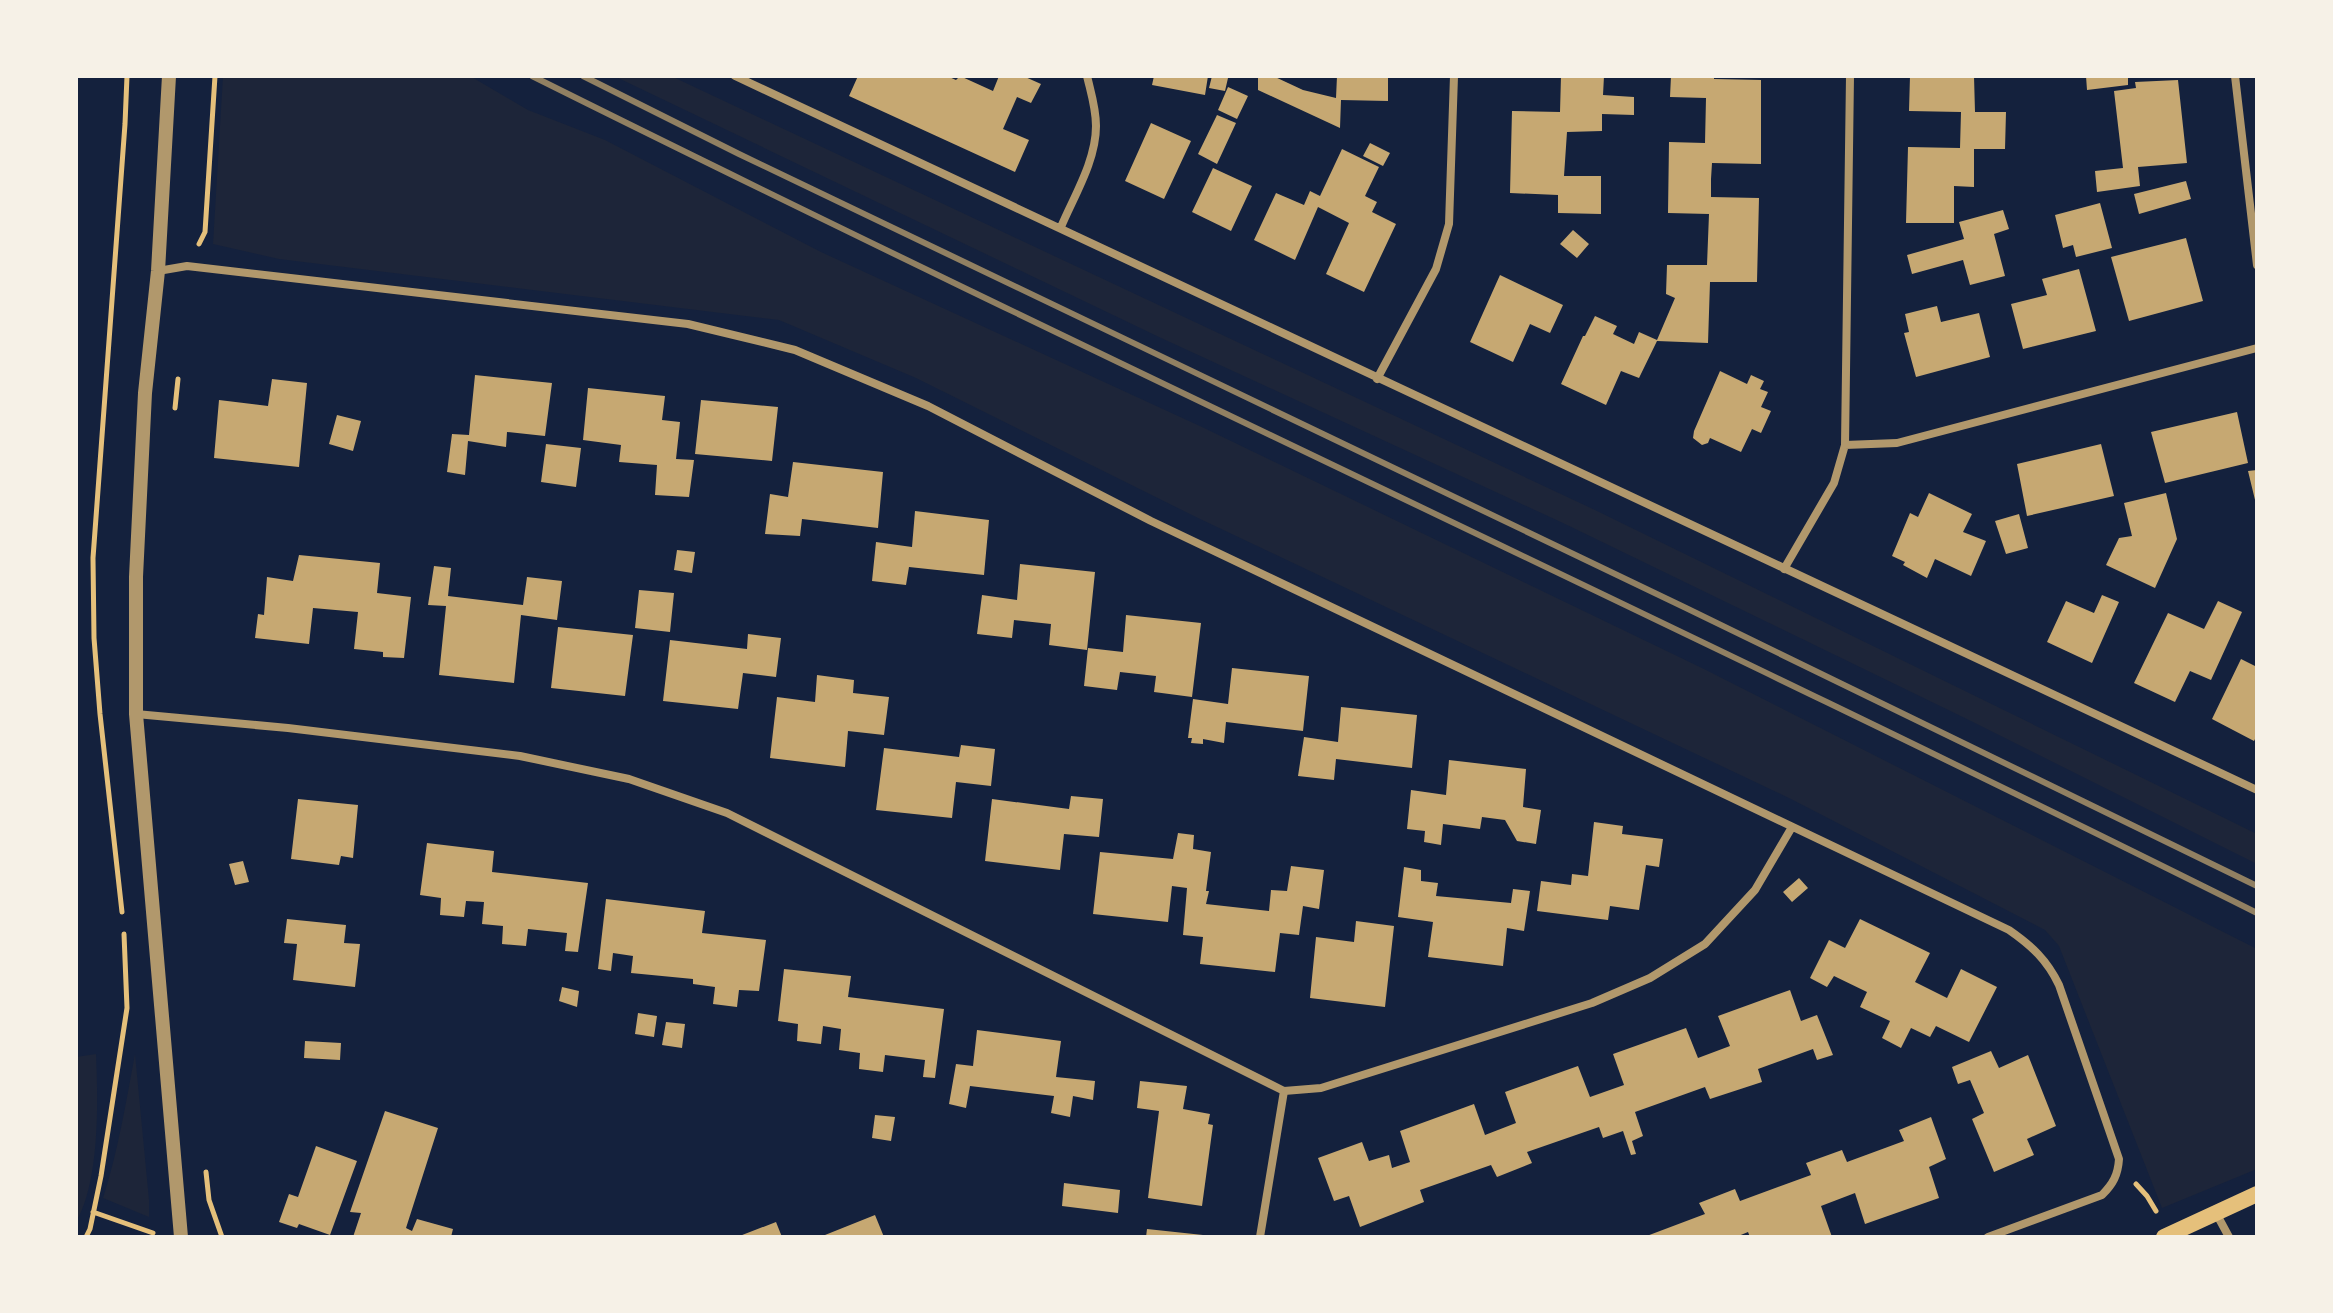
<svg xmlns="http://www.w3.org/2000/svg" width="2333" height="1313" viewBox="0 0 2333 1313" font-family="'Space Grotesk',sans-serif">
<rect width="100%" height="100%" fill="#14213d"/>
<path fill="#1d2539" d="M223 76H470L528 110 605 140 821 252 1202 427 1704 669 2257 949V1169L2162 1208 2059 946 2045 930 1791 799 1198 518 916 378 779 320 279 259 213 244Z
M614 76H671L1595 510 2257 834V864L1973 722 1563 523 1159 337Z
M96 1054C98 1101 100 1181 76 1222V1057Z
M135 1054 149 1200V1217L103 1198C118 1151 126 1102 135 1054Z"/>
<path fill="#c6a872" d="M858 76H947L956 80 960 76 993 91 999 76H1023L1041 84 1031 103 1017 97 1003 129 1029 140 1015 172 849 96Z
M1154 76H1208L1205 95 1152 85Z
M1212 76 1228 78 1225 91 1209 88Z
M1258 76H1273L1303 90 1336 98 1337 76H1388V101L1341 100 1340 128 1258 90Z
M1561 76H1604L1603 95 1634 97V115L1602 114V131L1567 132 1564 176H1601V214L1558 213V195L1510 193 1512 111 1560 112Z
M1671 76H1714V79L1761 80V164L1712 163 1711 179V197L1759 198 1757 282H1710L1708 343 1657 341 1639 378 1621 371 1606 405 1561 384 1583 336H1585L1595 316 1617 326 1613 334 1634 344 1639 332 1657 340 1675 298 1666 294 1667 265H1707L1709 214 1668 213 1669 142 1705 143 1706 98 1670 97Z
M1910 76H1974L1975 112H2006L2005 149H1974V187L1954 186V223H1906L1908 147 1960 148 1961 112 1909 111Z
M2086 76H2128V85L2087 90Z
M2178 80 2187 163 2138 167 2140 186 2097 192 2095 171 2123 168 2114 91 2136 88 2135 82Z
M1228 87 1248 96 1237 119 1218 110Z
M1217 115 1236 123 1217 164 1198 154Z
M1151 123 1191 141 1164 199 1125 181Z
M1370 143 1390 153 1383 166 1363 156Z
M1342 149 1379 167 1365 196 1377 202 1372 212 1396 224 1364 292 1326 274 1349 223 1318 207 1295 260 1254 240 1276 193 1304 205 1310 191 1320 196Z
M1213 168 1252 186 1231 231 1192 212Z
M2186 181 2191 199 2139 214 2134 194Z
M2100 203 2112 248 2076 257 2073 245 2063 248 2055 215Z
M2003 210 2009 229 1994 234 2005 276 1970 285 1963 260 1912 274 1907 255 1964 239 1959 222Z
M1573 230 1589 244 1577 258 1560 244Z
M2186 238 2203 301 2129 321 2111 257Z
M2079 269 2096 331 2023 349 2011 304 2047 295 2042 279Z
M1500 275 1563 305 1550 333 1530 324 1513 362 1470 342Z
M1937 306 1941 322 1979 313 1990 357 1916 377 1904 333 1909 332 1905 314Z
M1720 371 1747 384 1751 375 1764 381 1760 389 1768 392 1761 407 1771 411 1761 433 1752 429 1741 452 1710 438 1708 443 1702 445 1693 438 1694 431Z
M475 375 552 383 545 436 507 432 506 447 468 441 465 475 447 472 452 434 469 435Z
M272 379 307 383 299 467 214 458 219 400 268 406Z
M588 388 665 396 662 420 680 422 676 459 694 460 689 497 655 495 657 465 619 462 621 445 583 440Z
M701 400 778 407 772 461 695 454Z
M2237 412 2248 463 2165 483 2151 432Z
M337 415 361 421 353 451 329 444Z
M546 444 581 448 576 487 541 482Z
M2101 444 2114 496 2027 516 2017 464Z
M793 462 883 472 878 528 802 519 800 536 765 534 770 494 788 497Z
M2257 470V504H2256L2248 471Z
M1929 493 1972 514 1963 532 1986 541 1971 576 1935 559 1927 578 1903 565 1905 562 1892 556 1910 513 1918 517Z
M2166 493 2177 539 2155 588 2106 565 2119 538 2132 536 2124 503Z
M915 511 989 520 984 575 909 567 906 585 872 581 876 542 912 547Z
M2019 514 2028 548 2006 554 1995 521Z
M677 550 695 552 692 573 674 570Z
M299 555 380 563 377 593 411 597 404 658 383 657V652L354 649 358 612 313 608 309 644 255 638 258 614 264 615 267 577 293 581Z
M1020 564 1095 572 1087 650 1049 645 1051 624 1014 620 1012 638 977 634 982 595 1017 600Z
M434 566 451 568 448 596 523 605 527 577 562 581 557 620 521 615 514 683 439 675 446 606 428 605Z
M639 590 674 593 670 632 635 628Z
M2102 595 2119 602 2092 663 2047 642 2066 601 2094 613Z
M2218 601 2242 612 2211 680 2190 671 2175 702 2134 683 2168 613 2204 629Z
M1126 615 1201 623 1192 697 1154 692 1156 676 1120 672 1117 690 1084 686 1088 648 1123 652Z
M558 627 633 635 625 696 551 688Z
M748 634 781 638 776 677 743 673 738 709 663 701 670 640 747 649Z
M2241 659 2257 667V735L2254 741 2212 719Z
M1232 668 1309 676 1303 731 1226 722 1224 743 1203 739V744L1191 743 1192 738H1188L1193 699 1228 704Z
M817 675 854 680 853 693 889 697 884 735 848 731 845 767 770 758 777 697 815 702Z
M1341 707 1417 715 1412 768 1336 759 1334 780 1298 776 1304 737 1338 742Z
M961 745 995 749 991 786 956 782 952 818 876 810 884 748 959 757Z
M1449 760 1526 769 1523 807 1541 810 1536 844 1517 841 1505 820 1482 817 1480 829 1443 824 1441 845 1424 842 1425 831 1407 829 1411 790 1446 795Z
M1071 796 1103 799 1099 837 1064 834 1060 870 985 861 992 799 1069 809Z
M298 799 358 805 353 858 341 856 339 865 291 859Z
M1594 822 1623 826 1622 834 1663 839 1659 867 1646 865 1639 910 1610 906 1608 920 1537 911 1541 881 1571 885 1572 874 1588 876Z
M1178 833 1194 835 1193 849 1211 852 1206 891H1209L1206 904 1269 911 1271 890 1287 891 1291 866 1324 870 1319 909 1303 906 1299 935 1280 933 1275 972 1200 964 1203 937 1183 935 1187 888 1172 886 1168 922 1093 914 1100 852 1173 859Z
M427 843 494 851 492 872 588 883 578 952 565 951 567 933 547 931 528 929 526 946 502 944 503 926 482 924 484 902 466 901 464 917 440 915 441 898 420 895Z
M243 861 249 882 235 885 229 864Z
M1404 867 1421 870V881L1438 883 1436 896 1511 903 1513 889 1530 891 1524 931 1507 928 1503 966 1428 957 1433 922 1398 917Z
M1799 878 1808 888 1792 902 1783 892Z
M606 899 705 911 702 933 766 940 759 991 739 990 737 1007 713 1004 715 987 693 984V979L631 973 633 956 613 953 611 971 598 969Z
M287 919 346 925 344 943 360 944 355 987 293 980 297 944 284 943Z
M1860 919 1930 953 1915 982 1947 998 1961 969 1997 987 1969 1042 1936 1026 1930 1037 1911 1028 1901 1048 1882 1038 1890 1021 1860 1007 1867 992 1834 976 1827 987 1810 978 1829 940 1845 948Z
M1356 921 1394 926 1385 1007 1310 998 1316 937 1354 942Z
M784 969 851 976 848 997 944 1009 935 1078 923 1077 925 1060 885 1055 883 1072 859 1069 860 1053 839 1050 841 1029 823 1026 821 1044 797 1041 798 1024 778 1021Z
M562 987 579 991 577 1007 559 1001Z
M1790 990 1801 1021 1817 1015 1833 1055 1817 1060 1813 1049 1758 1069 1762 1082 1710 1099 1705 1087 1635 1112 1643 1136 1632 1141 1636 1154 1631 1155 1623 1131 1603 1138 1599 1127 1527 1152 1532 1163 1497 1177 1491 1165 1420 1190 1424 1202 1360 1227 1349 1196 1334 1201 1318 1158 1362 1142 1369 1161 1389 1155 1392 1168 1410 1162 1400 1131 1474 1104 1485 1135 1516 1123 1505 1092 1578 1066 1590 1097 1624 1085 1613 1054 1686 1028 1698 1058 1730 1046 1718 1016Z
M638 1013 657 1016 654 1037 635 1034Z
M666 1022 685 1024 682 1048 662 1045Z
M977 1030 1061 1041 1056 1077 1095 1081 1093 1100 1073 1096 1070 1117 1051 1113 1054 1096 970 1086 966 1108 949 1104 956 1064 973 1066Z
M305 1041 341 1043 340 1060 304 1058Z
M1991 1051 1999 1068 2028 1055 2056 1126 2027 1139 2034 1155 1994 1172 1972 1119 1984 1113 1970 1080 1958 1084 1952 1067Z
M1140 1081 1187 1086 1183 1109 1210 1114 1208 1124 1213 1125 1202 1206 1148 1198 1159 1111 1137 1108Z
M385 1111 438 1128 406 1228 412 1231 417 1219 453 1229 451 1237H353L361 1213 350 1212Z
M875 1115 895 1117 891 1141 872 1138Z
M1931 1117 1946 1159 1929 1167 1939 1198 1865 1224 1855 1193 1821 1206 1832 1237H1750L1748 1232 1736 1237H1644L1705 1214 1699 1203 1735 1189 1740 1201 1811 1175 1806 1163 1842 1150 1847 1162 1904 1141 1899 1130Z
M316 1146 357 1161 330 1235 299 1224 297 1228 279 1222 289 1194 298 1197Z
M1064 1183 1120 1190 1118 1213 1062 1206Z
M875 1215 884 1237H820Z
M776 1222 782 1237H737Z
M1147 1229 1203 1235V1237H1146Z"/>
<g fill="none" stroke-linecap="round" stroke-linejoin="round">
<path stroke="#e5c07b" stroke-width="5" d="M199 244 205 232 215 76
M175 408 178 379
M122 912 100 714 94 638 93 558 125 124 127 76
M206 1172 209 1200 222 1237
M2136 1184 2147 1196 2156 1211
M93 1212 153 1233
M86 1237 90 1229 101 1176 127 1008 124 934"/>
<path stroke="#b1986c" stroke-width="8" d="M735 76 2257 790
M2235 76 2257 265
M1061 227C1074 196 1096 161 1096 126 1096 108 1091 93 1087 76
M158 271 187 266 688 324 795 350 928 406 1151 521 2009 930C2032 946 2047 960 2059 985L2119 1159C2118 1175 2113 1184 2102 1195L1988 1237
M1377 379 1436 269 1449 224 1454 76
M1845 445 1897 443 2257 348
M1784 569 1834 483 1845 445 1850 76
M136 714 288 728 520 756 629 779 727 813 1284 1091 1321 1088 1592 1003 1650 978 1705 944 1755 890 1792 827
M2216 1213 2229 1237
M1260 1237 1284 1091"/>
<path stroke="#b1986c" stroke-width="14" d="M169 76 158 271 145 393 136 577V714L181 1237"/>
<path stroke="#e5c07b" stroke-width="16" d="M2164 1237 2257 1194"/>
<path stroke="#918062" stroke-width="6" d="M532 76C1104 361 1685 628 2257 913
M583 76 739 154 1686 608 2257 886"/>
</g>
<rect width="2333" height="1313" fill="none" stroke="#f6f1e7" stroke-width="156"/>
</svg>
